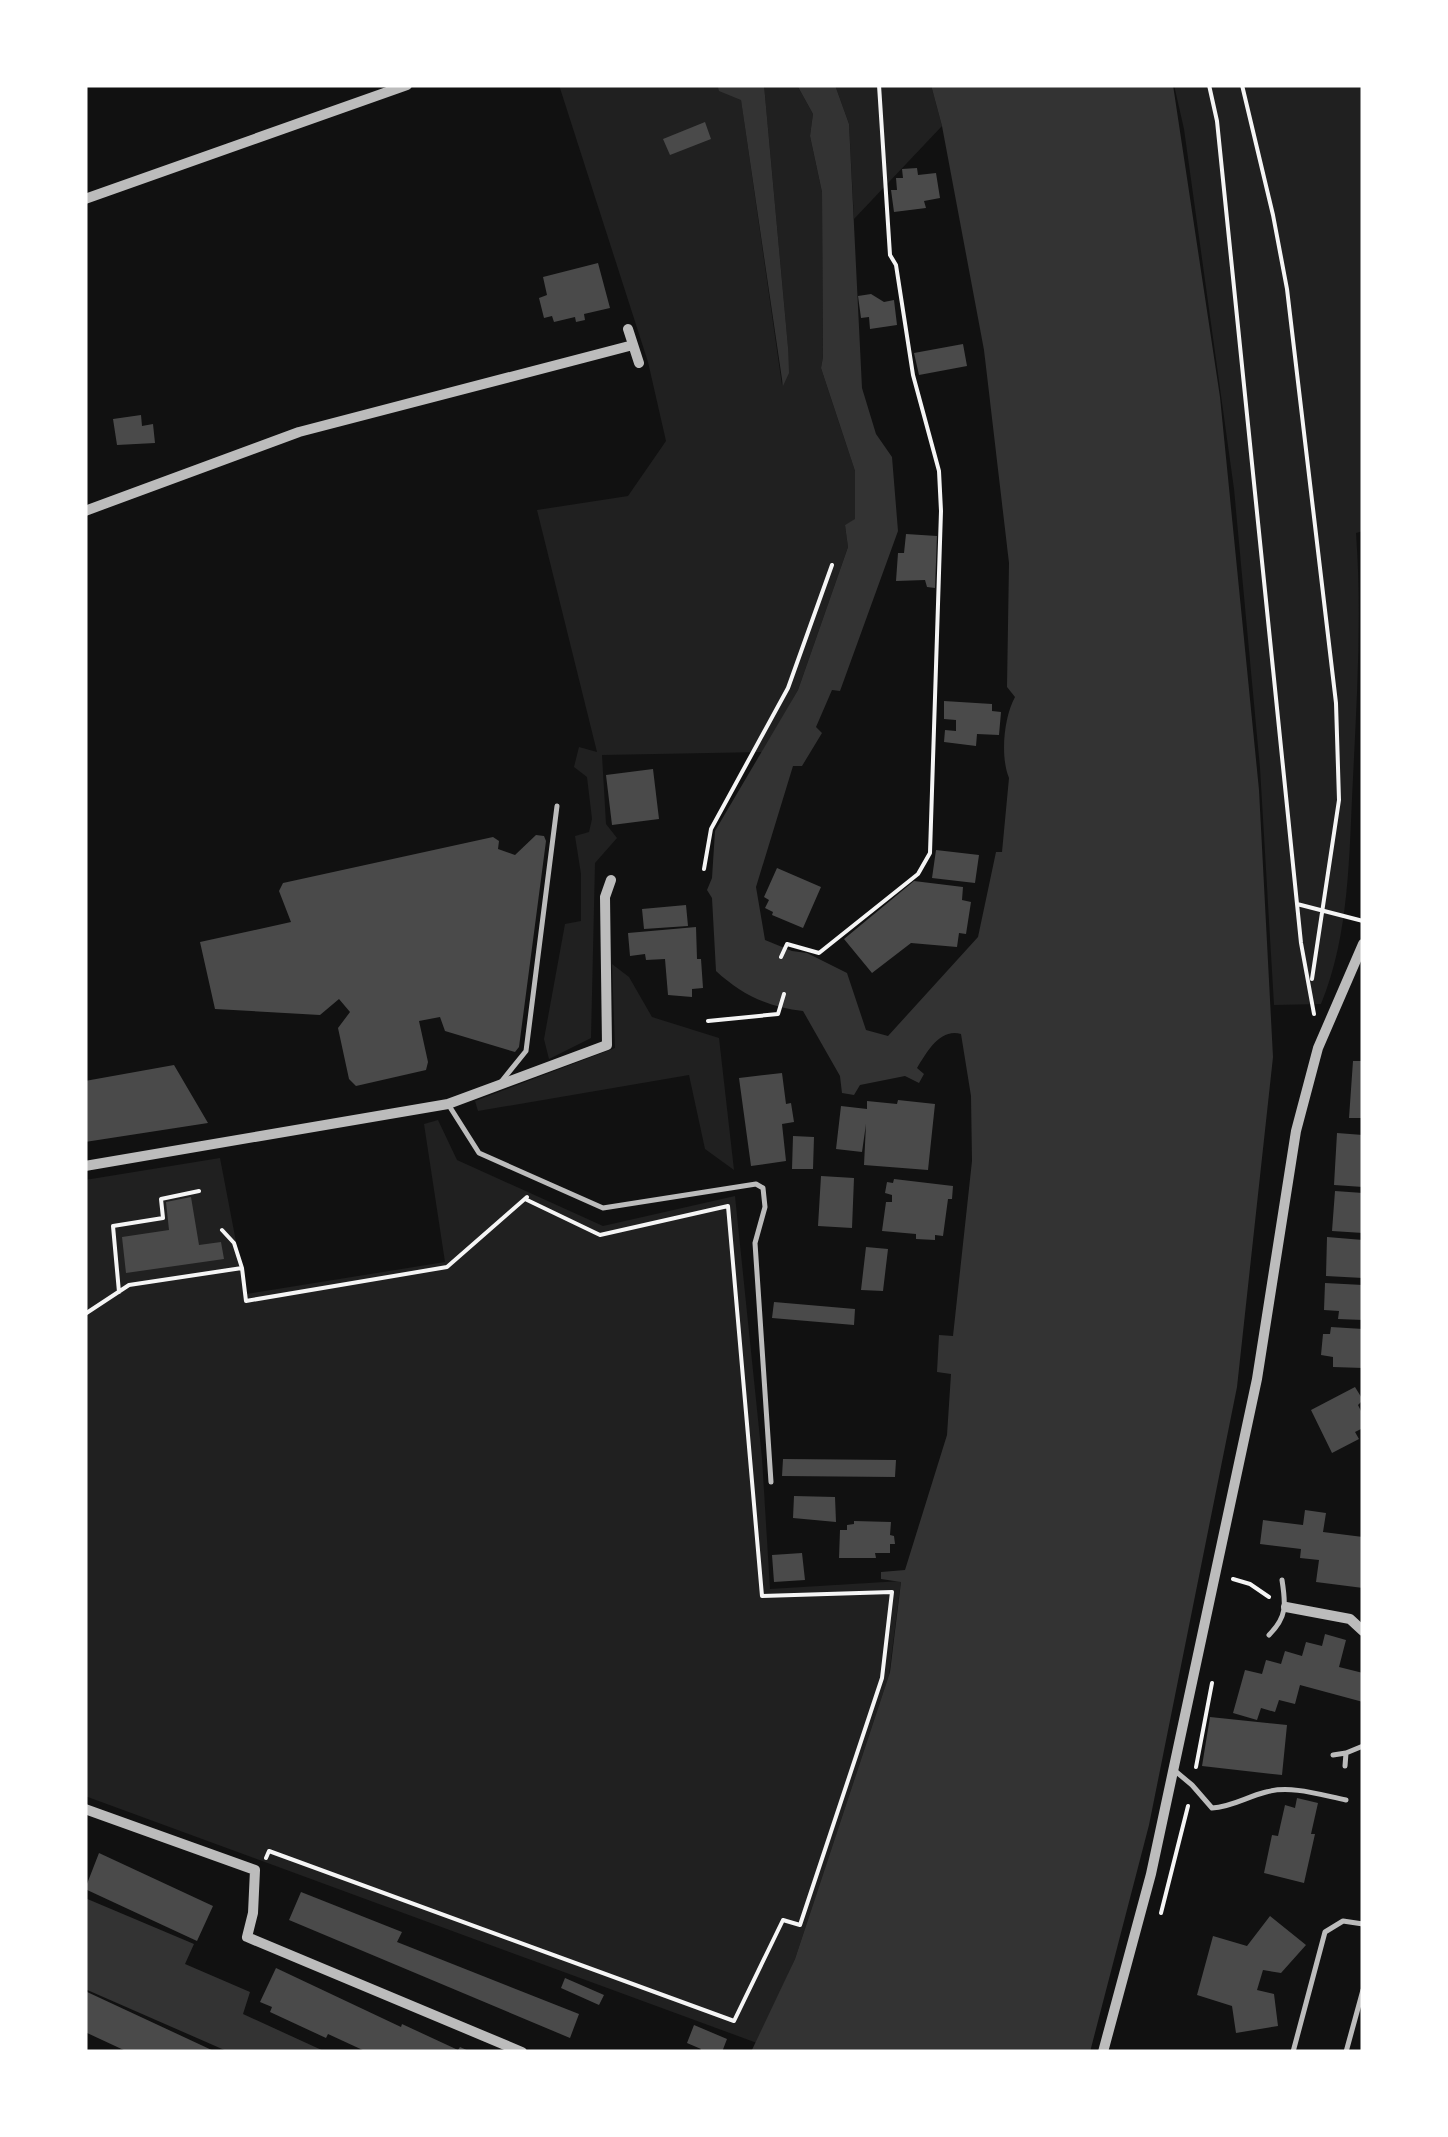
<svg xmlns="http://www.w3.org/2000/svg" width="1448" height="2137" viewBox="0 0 1448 2137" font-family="'Source Serif 4',serif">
<rect width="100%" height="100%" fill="#111"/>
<path fill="#202020" d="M559 85H726L718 87 741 99 782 385 788 347 764 85H797L813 114 810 136 822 192 823 357 821 368 855 471V520L845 525 848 547 798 690 763 752 602 755 606 824 617 838 595 863 591 1038 549 1059 544 1039 565 924 581 921V874L575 836 589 832 592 819 587 777 574 767 579 747 597 752 537 510 628 496 666 441 648 362Z
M835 85H931L942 126 854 219 849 124Z
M1174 85H1363V531L1356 533C1362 615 1357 696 1353 778 1349 853 1350 934 1321 1004L1274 1005 1260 768 1234 489 1184 129Z
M612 964 629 977 652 1017 719 1038 734 1170 705 1149 689 1075 478 1111 475 1101 615 1048Z
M438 1120 457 1160 603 1226 735 1196 762 1458 770 1589 901 1581 889 1675 795 1959 757 2043 85 1796V1180L220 1158 246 1294 445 1262 424 1124Z"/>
<path fill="#333" d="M726 85H764L788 347 789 373 783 386 741 100 719 91 718 87Z
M797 85H835L849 124 862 388 876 434 892 457 898 531 840 691 832 690 816 727 822 733 802 766H793L756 887 765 940 792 951 807 953 847 973 866 1030 888 1036 978 937 996 852H1002L1009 778C1000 756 1004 717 1015 697L1007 687 1009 563 984 350 942 126 931 85H1173L1220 397 1259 790 1273 1057 1237 1387 1149 1825 1090 2052H751L795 1959 890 1672 901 1582 881 1579V1572L905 1570 947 1435 951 1374 937 1372 939 1335 953 1336 972 1161 971 1096 961 1034C940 1028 927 1052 917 1068L924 1074 919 1083 905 1076 860 1085 854 1095 842 1093 840 1076 803 1011C768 1007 742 995 716 971L712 898 707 890 712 878 715 831 798 690 848 547 845 525 855 519V471L821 368 823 357 822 192 810 136 813 114Z
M85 1898 194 1944 185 1964 250 1992 243 2014 326 2052H229L85 1989Z"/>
<path fill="#4a4a4a" d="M705 122 711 139 670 155 663 139Z
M917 168 918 175 936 173 940 198 924 201 926 208 894 212 891 190H897L896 178H903L902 169Z
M598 263 610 308 584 314 585 320 576 322 575 317 554 322 552 316 544 318 539 298 547 295 543 277Z
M871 294 884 302 894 300 897 325 870 329 869 317 861 318 858 296Z
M963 344 967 366 919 375 914 353Z
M141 415 142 426 153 424 155 443 117 445 113 419Z
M906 534 937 536 935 588 927 587 925 580 896 581 898 553H904Z
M944 701 992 704V711L1001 712 999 735 977 734 976 746 944 742 945 730 956 731V720L944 719Z
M653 769 659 819 612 825 606 775Z
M536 835 544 836 546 841 519 1047 515 1052 445 1031 440 1017 419 1021 428 1062 426 1070 356 1086 349 1079 338 1028 350 1012 339 999 320 1015 215 1009 200 942 291 922 279 891 283 883 493 837 499 841 498 849 515 855Z
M936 850 979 855 975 883 932 878Z
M777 868 821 887 803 928 772 915 773 912 765 908 769 900 764 897Z
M914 881 963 887 962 900 971 902 966 934 959 933 957 947 911 943 872 973 844 939Z
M686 905 688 926 644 929 642 909Z
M696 927 697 959H701L703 988 692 989V997L668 995 665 959 646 960 645 954 630 956 628 933Z
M1353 1061H1363V1118H1349Z
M174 1065 208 1123 85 1142V1081Z
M782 1073 786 1104 791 1103 794 1122 782 1124 786 1161 751 1166 739 1078Z
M898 1100 935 1104 928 1170 864 1165 866 1124 862 1152 836 1149 841 1106 867 1109V1101L897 1104Z
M1337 1133 1363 1135V1187L1334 1185Z
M793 1136 814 1137 813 1169H792Z
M821 1176 854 1178 852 1228 818 1226Z
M894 1179 953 1186 952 1199H948L943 1236 935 1235V1240L916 1239V1234L882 1231 886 1202H892V1195L885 1193 887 1182 893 1183Z
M1335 1191 1363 1193V1233L1332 1231Z
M191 1197 199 1245 221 1242 224 1259 126 1273 122 1237 169 1230 166 1202Z
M1327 1237 1363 1240V1278L1326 1276Z
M866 1247 888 1249 883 1291 861 1290Z
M1325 1283 1363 1285V1320L1338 1319 1339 1311 1324 1310Z
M774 1302 855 1309 854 1325 772 1318Z
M1331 1327 1363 1329V1368L1333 1367V1357L1321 1355 1323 1334H1330Z
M1355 1387 1363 1400 1358 1405 1363 1415V1428L1355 1432 1359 1439 1332 1453 1311 1410Z
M783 1459 896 1460 895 1477 782 1476Z
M794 1496 835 1497 836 1522 793 1518Z
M1305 1510 1326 1513 1323 1532 1363 1537V1588L1316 1582 1319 1560 1300 1558 1301 1549 1260 1544 1263 1520 1303 1525Z
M854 1521 891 1522 890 1535 894 1536 895 1544H890V1553H875L876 1558H839L840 1530H847V1525L854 1524Z
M802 1553 805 1580 774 1582 772 1555Z
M1325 1634 1346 1640 1339 1667 1363 1673V1702L1300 1685 1295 1704 1279 1700 1275 1712 1261 1708 1257 1720 1233 1713 1245 1670 1262 1674 1266 1660 1281 1664 1285 1651 1302 1656 1306 1642 1322 1646Z
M1210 1717 1287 1725 1282 1775 1202 1766Z
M1297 1798 1318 1803 1311 1834H1315L1304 1883 1264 1873 1272 1835 1278 1836 1285 1805 1295 1808Z
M99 1853 213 1906 197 1941 85 1889Z
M301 1892 402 1932 397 1942 579 2014 570 2038 289 1920Z
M1270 1916 1306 1945 1281 1973 1263 1970 1257 1990 1274 1994 1278 2026 1236 2033 1232 2006 1197 1995 1213 1936 1247 1946Z
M276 1968 401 2027 402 2024 458 2050 460 2047 471 2052H367L328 2034 326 2038 270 2012 272 2007 260 2002Z
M565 1978 604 1995 599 2005 561 1988Z
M85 1991 216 2052H128L85 2032Z
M694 2025 727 2039 722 2052H699L701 2049 687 2043Z"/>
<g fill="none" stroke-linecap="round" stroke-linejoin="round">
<path stroke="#f5f5f5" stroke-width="4" d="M1209 85 1217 121 1301 943 1314 1014
M1242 85 1273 215 1287 289 1336 703 1339 800 1312 979
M704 869 711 829 788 688 832 565
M1297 904 1363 921
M781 957 787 944 819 953 918 874 930 853 941 511 939 471 913 375 896 265 890 255 879 85
M708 1021 778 1014 784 994
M222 1230 234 1243 242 1268
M119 1292 113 1226 163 1218 161 1199 199 1191
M85 1314 129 1285 242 1268 246 1301 447 1267 527 1197
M1233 1579 1250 1584 1269 1597
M1196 1767 1212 1683
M266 1858 269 1851 734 2021 783 1920 800 1925 882 1678 892 1592 762 1596 728 1206 600 1235 525 1199
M1161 1913 1188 1806"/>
<path stroke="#bcbcbc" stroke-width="5" d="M501 1082 526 1051 557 806
M448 1104 479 1153 603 1208 756 1184 763 1188 765 1207 755 1243 771 1482
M1269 1635C1287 1617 1286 1605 1282 1580
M1333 1755 1346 1753
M1345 1766 1346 1753 1363 1746
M1174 1770 1192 1785 1212 1808C1232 1807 1246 1797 1266 1792 1291 1785 1321 1795 1346 1800
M1293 2052 1325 1932 1343 1921 1363 1924
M1346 2052 1363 1990"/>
<path stroke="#bcbcbc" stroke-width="10" d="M85 199 407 85
M628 329 639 363
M85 511 299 432 633 345
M85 1166 448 1104 607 1045 605 897 611 880
M1286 1607 1350 1619 1363 1631
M85 1809 255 1870 253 1913 247 1937 522 2052
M1103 2052 1151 1874 1257 1379 1296 1131 1318 1048 1363 944"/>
</g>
<rect width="1448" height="2137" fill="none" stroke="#ffffff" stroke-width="175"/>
</svg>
